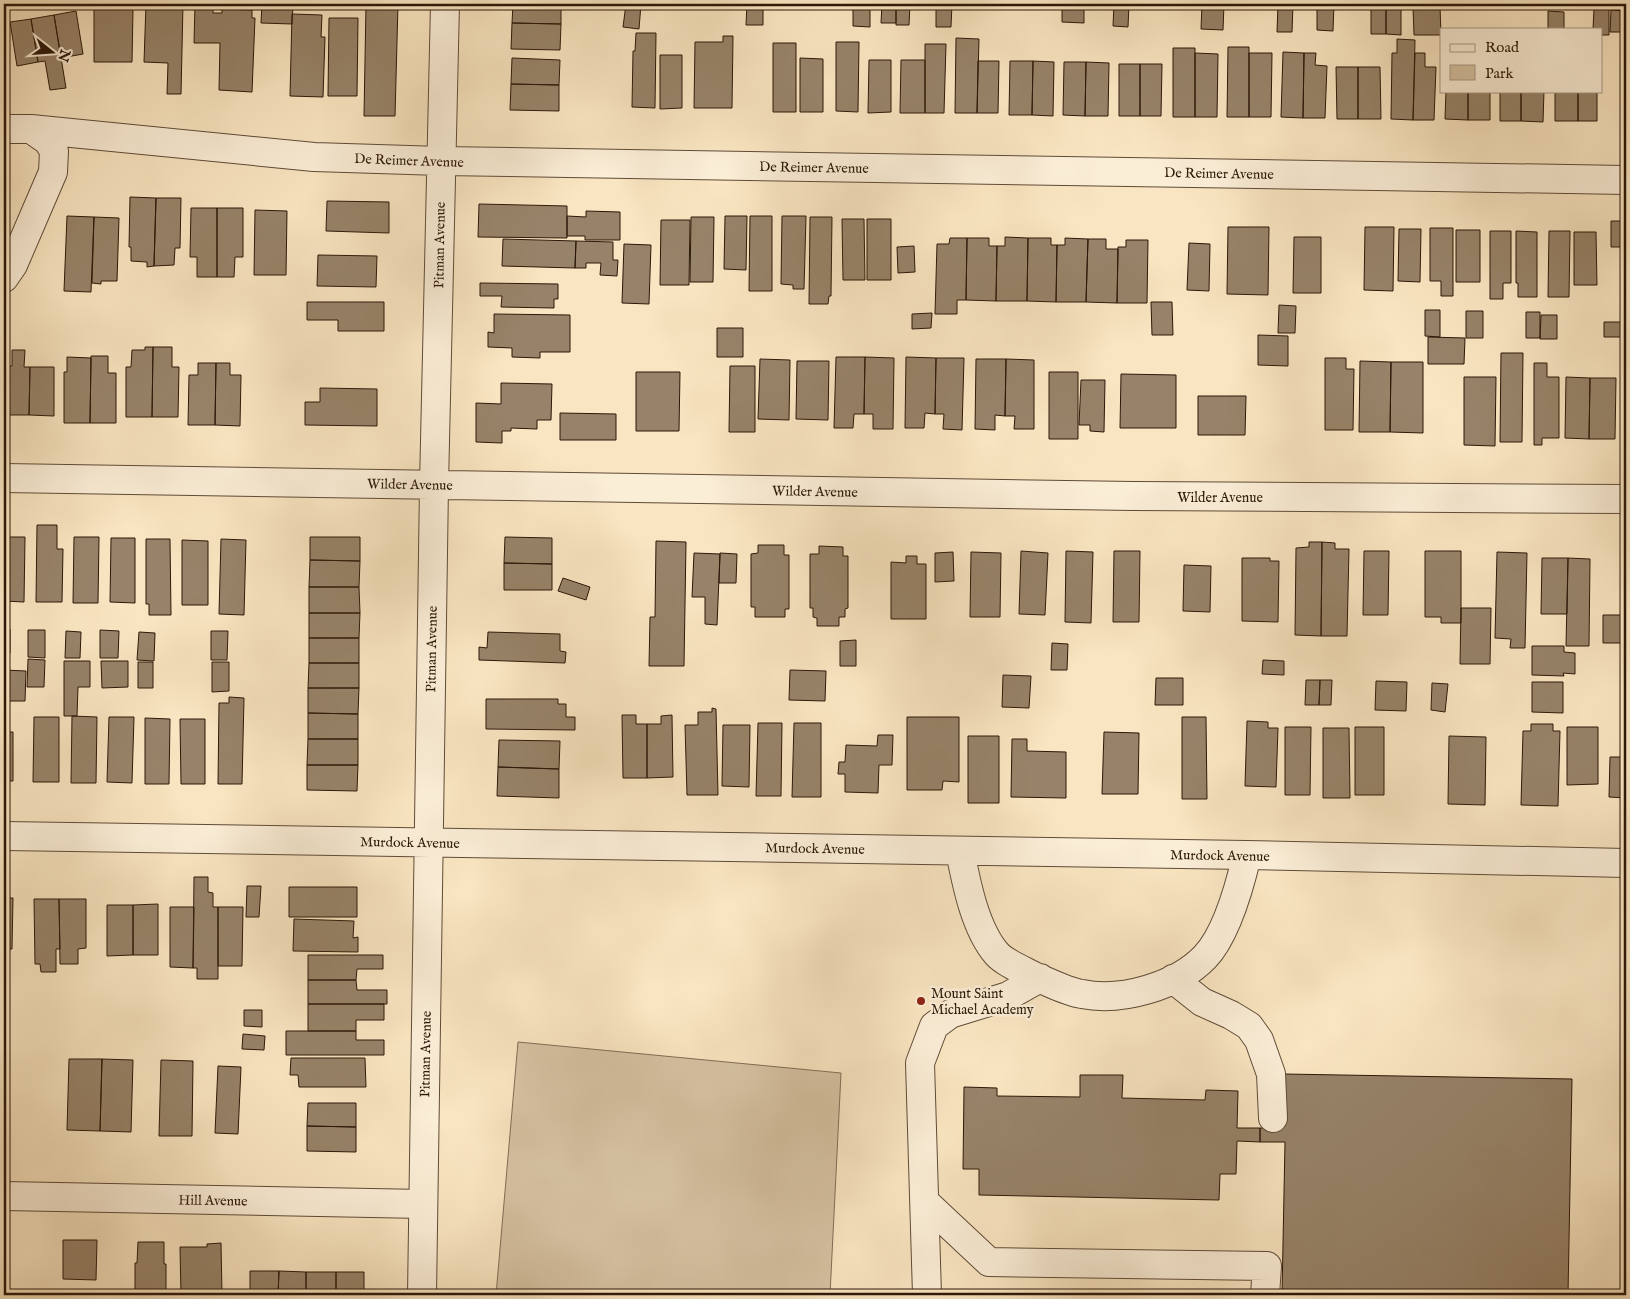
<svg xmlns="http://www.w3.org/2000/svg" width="1630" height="1299" viewBox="0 0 1630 1299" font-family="'IM FELL English',serif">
<rect width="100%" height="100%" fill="#f9e5c1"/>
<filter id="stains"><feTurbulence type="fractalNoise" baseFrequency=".004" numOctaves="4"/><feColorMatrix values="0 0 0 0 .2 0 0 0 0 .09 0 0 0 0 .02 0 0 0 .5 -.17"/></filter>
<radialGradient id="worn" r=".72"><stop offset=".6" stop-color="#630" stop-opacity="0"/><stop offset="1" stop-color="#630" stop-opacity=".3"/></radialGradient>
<path fill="#d6c2a2" stroke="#816d56" d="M518 1042 841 1073 830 1295H496Z"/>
<path fill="#978369" stroke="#2c1809" d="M146 4H183L181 94H167L168 63 144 62Z
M195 4H213V13H222V9L252 10V18H255L252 92 219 90 220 43H194Z
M262 4H293L292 24 261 23Z
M366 4H398L395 116H364Z
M513 4H561V24L512 23Z
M626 4H641L639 29 623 27Z
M747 4H763V25H746Z
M853 4H870V27L853 26Z
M882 4H896V23H881Z
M896 4H910L909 25H896Z
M936 4H952L951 27H936Z
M1062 4H1084V23L1062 22Z
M1114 4H1129L1128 27 1113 26Z
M1202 4H1224L1223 30 1201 29Z
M1278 4H1293L1292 32H1277Z
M1317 4H1334L1333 31 1317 30Z
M1576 4H1626V6H1576Z
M1371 5 1386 6V34H1371Z
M1386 6H1401V35L1386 34Z
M1440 6 1441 35H1414L1413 7Z
M94 8 133 9 132 62H94Z
M1594 9H1609V35H1601V29H1593Z
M1611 10 1626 11V32H1610Z
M76 11 83 54 61 58 54 15Z
M1548 11 1564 12V29H1548Z
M292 14 322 15 321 37H325L323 97 290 96Z
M54 15 66 88 50 90 45 61 38 62 31 19Z
M329 18H358L357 96H328Z
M31 19 38 62 17 66 10 22Z
M512 23 561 24 560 50 511 49Z
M636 33H656L655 108 632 107 633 51H635Z
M723 36H733L732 108H694L695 42H723Z
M956 38 979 39 977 113H955Z
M1397 39 1415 40 1413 120 1391 119 1392 53H1397Z
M836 42H859L858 112 836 111Z
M773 43H796V112H773Z
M925 44H946L944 113H925Z
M1228 47H1249V117H1227Z
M1173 48H1195V117H1173Z
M1283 52 1304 53 1303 118 1281 117Z
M1195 53 1218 54 1217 117H1195Z
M1249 53H1272L1271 117H1249Z
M1304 53H1316L1315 65 1327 66 1325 118H1303Z
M1415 53H1425V67H1436L1434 120H1413Z
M660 55H682V108L660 109Z
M512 58 560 60 559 85 511 84Z
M800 58 823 59V112H800Z
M869 60H891V112L868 113Z
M901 60H925V113H900Z
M978 61H999L998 113H977Z
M1010 61H1033L1032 115H1009Z
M1033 61 1054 62 1053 116 1032 115Z
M1064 62H1086L1085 116 1063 115Z
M1086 62 1109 63 1108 116H1085Z
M1119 64H1140V116H1119Z
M1140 64H1162L1161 116H1140Z
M1336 67H1358V119H1337Z
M1358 67H1380L1381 119H1358Z
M511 84 559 85V111L510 110Z
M1446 91H1468V120L1445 119Z
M1468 91H1490V120H1468Z
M1500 91H1521V121H1500Z
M1521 91H1544L1543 122 1521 121Z
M1555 91H1578V121H1555Z
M1578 91H1597V121H1578Z
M130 197 156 198 154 266 147 267V262L131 261V247H129Z
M156 198H181L180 248H175L174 265 154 266Z
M327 201 389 202V233L326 231Z
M479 204 567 206V238L478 237Z
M191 208H217V277H197V257H190Z
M217 208H243V257H235L234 277H217Z
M255 210 287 211 286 275H254Z
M586 211 620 212V240H585V236H567V216L586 217Z
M67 216 94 217 91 292 64 291Z
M725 216H747L746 270 724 269Z
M750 216H772V291H749Z
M782 216H806L804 289H793V285L781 284Z
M94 217 119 218 117 281H101V284L92 283Z
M691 217H714L713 282H690Z
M810 217H832L831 296H829L828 304H809Z
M842 219H864L865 280H843Z
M867 219H891V280H867Z
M661 220H690L689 285H660Z
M1611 221H1626V247H1611Z
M1228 227H1269L1268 295 1227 294Z
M1365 227H1394L1393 291 1364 290Z
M1430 228H1453V296H1441V281H1430Z
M1399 229H1421L1420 282 1398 281Z
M1456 230H1480V282H1456Z
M1490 231H1511V283H1503V299H1490Z
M1516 231 1537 232V297H1518V283H1516Z
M1549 231H1570L1569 297H1548Z
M1574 232H1596L1597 285H1574Z
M1005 237 1028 238 1027 301H996L997 246H1005Z
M1294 237H1321V293H1293Z
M950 238H967L966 300H957V314H935L937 244H949Z
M967 238H989V246H997L996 301 966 300Z
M1028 238H1051V245H1057L1056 302 1027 301Z
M1065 238 1088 239 1086 302H1056L1057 245H1065Z
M503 239 576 241 575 268 502 266Z
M1088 239H1106V249H1118L1117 303 1086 302Z
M1126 240H1148L1147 303H1117L1118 247H1126Z
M576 241 613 242V260H618L617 276 600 275 601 263H586V268H575Z
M1189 243 1210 244 1209 291 1187 290Z
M624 244 651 245 649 304 622 303Z
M914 246 915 272 898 273 897 247Z
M318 255 377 256 376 287 317 286Z
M480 283 558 284V299H554V308L501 307 502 296H480Z
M307 302H384V331H338V320H307Z
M1151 302H1172L1173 335H1152Z
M1279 305 1296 306 1295 333H1278Z
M1425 310H1440V337L1425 336Z
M1466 311H1483V338H1466Z
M1526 312H1540V338H1526Z
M932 313 931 328 912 329V314Z
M494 314 570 315V352H540V358L512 357V348L488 347V332L494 333Z
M1541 315H1557V339H1540Z
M1604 322H1626V337H1604Z
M717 328H743V357H717Z
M1258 335 1288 336V366L1258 365Z
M1428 337 1465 338 1464 364H1428Z
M145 347H153L152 417H126V367H131L132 350H145Z
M153 347H172V367H179L178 417H152Z
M12 350H25L24 367H30L29 415H4V366H12Z
M1501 353H1523L1522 442H1500Z
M91 356H108V373H116V423H90Z
M67 357 91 358 90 423H64V372H67Z
M836 357H865L864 414H854L853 428H834Z
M865 357 894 358 893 429H873V414H864Z
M906 357 936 358 935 414 925 413 924 428H905Z
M936 358H964L962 430 943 429 944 414H935Z
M1325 358H1346V369H1354L1353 430H1325Z
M760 359 790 360 789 420 758 419Z
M976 359H1006L1005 416 995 415V430L975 429Z
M1006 359 1034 360V429H1014L1015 416H1005Z
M797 361H829L828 420 796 419Z
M1360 361 1391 362 1390 432H1359Z
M1391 362H1423V433L1390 432Z
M198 363H216L215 425H188L189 375H198Z
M216 363H230V375H241L240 426 215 425Z
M1534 363H1547V377H1559V438H1542V445H1534Z
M730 366H755V432H729Z
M30 367H54V416L29 415Z
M636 372H680L679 431H636Z
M1049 372H1078V439H1049Z
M1121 374 1176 375V428H1120Z
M1464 377H1496L1495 446 1464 445Z
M1566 377 1590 378 1589 439 1565 438Z
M1590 378H1616L1615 439H1589Z
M1081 380H1105L1104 432 1090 431V425H1079Z
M501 383 552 384 551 420H537V429L511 428V431H502V443L476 442V403L501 404Z
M320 388 377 389V426L305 425V402H320Z
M1198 396H1246L1245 435H1198Z
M560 413 616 414V440H560Z
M1625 432H1626V459H1624Z
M37 525H57V549H63L62 602H36Z
M4 537H25L24 602 4 601Z
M74 537H99L98 603H73Z
M310 537H360V561L310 560Z
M505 537 552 538V564L504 563Z
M111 538H135V603L110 602Z
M146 539H170L171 615H149V604H146Z
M221 539 246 540 244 615 219 614Z
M182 540 208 541V605H182Z
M656 541 686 542 684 666H649L650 617H655Z
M1309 542H1322L1321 636 1295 635 1296 548 1309 547Z
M1322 542 1335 543V549H1349L1347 636H1321Z
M758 545H784V555H789V609H785V617H755V607H751V554L758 553Z
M819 546 843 547V556H848V608L845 609V617H839V626H817V618L813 617V608H810V554H819Z
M1021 551 1048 553 1045 615 1019 614Z
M1066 551 1093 552 1091 623 1065 622Z
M1114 551H1140L1139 622H1113Z
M1364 551H1389L1388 615H1363Z
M1425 551H1461V623H1441V617H1425Z
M953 552 954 581 935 582V553Z
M971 552 1001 553 1000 617H970Z
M1497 552 1527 553 1525 648H1510L1511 639 1495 638Z
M694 553 720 554 717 625 705 624V597H692Z
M720 553 737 554 736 583H719Z
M906 556H917V564H926V619H891V562L906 563Z
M1242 558H1270V561H1279L1278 622 1242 621Z
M1542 558H1568L1567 614H1541Z
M1568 558 1590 559 1589 646H1566Z
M310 560 360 561 359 587H309Z
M504 563 552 564V590H504Z
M1184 565 1211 566 1210 612 1183 611Z
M563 578 590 587 586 600 558 591Z
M309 587H359L360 613H309Z
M1461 608H1491L1490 664H1460Z
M309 613H360L359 638H309Z
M1603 615H1626V643H1603Z
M4 629H10V653H4Z
M28 630H45V658L28 657Z
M100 630 119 631 118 658H100Z
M66 631 81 632 80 658H65Z
M211 631H228L227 660H211Z
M139 632 155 633 154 661 137 660Z
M488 632 560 634V651L566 652 565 663 479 660V647L487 648Z
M309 638H359V663H309Z
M856 640V666H840V641Z
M1052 643 1068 644 1067 670H1051Z
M1532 646H1564V652L1575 653V674L1563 673 1564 676 1532 675Z
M28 659 45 660 44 687H27Z
M1263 660 1284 661V675L1262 674Z
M64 661H90V687H78L77 716H64Z
M101 661H128V687L102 688Z
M138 662H153V688H138Z
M212 662H229V691L212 692Z
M309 663H359V688H308Z
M4 670 26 671 25 701H4Z
M790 670 826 671 825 701 789 700Z
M1003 675 1031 676 1029 708 1002 707Z
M1156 678H1183V705H1155Z
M1306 680H1320L1319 705H1305Z
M1320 680H1332L1331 705H1319Z
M1376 681 1407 682 1406 711 1375 710Z
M1532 682H1563V713L1532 712Z
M1432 683 1448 684 1445 712 1431 710Z
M308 688H359L358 714 308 713Z
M229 697 244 698 242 784H218L219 703H229Z
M486 699H558V704H566V717H575V730L486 729Z
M712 708 716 709 718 795H687L685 725H698V712H712Z
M308 713 358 714V739H308Z
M622 715H636V724H647V778H623Z
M672 715 673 777 647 778V724H661V716Z
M72 716 97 717 96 783H71Z
M34 717H59V782H33Z
M109 717H134L132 783 107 782Z
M907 717H959V782L943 781 942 790H907Z
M1182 717H1206L1207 799H1182Z
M145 718 170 719 169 784H145Z
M180 719H205V784H181Z
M1247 721 1268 722V728H1278L1276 787 1245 786Z
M758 723H782L781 796H756Z
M794 723H821V797H792Z
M1531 724H1553V731H1560L1558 806 1521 805 1523 731H1531Z
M723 725H750L749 787 722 786Z
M1285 727H1311L1310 795H1285Z
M1355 727H1384V795H1355Z
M1567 727H1598V784L1567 785Z
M1323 728H1349L1350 798H1323Z
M4 732H13V781H4Z
M1104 732 1139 733 1138 794H1102Z
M878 735H893L892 765H879L878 793 845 792V774H838L839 762H845L846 745 877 746Z
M968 736H999V803H968Z
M1449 736 1486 737 1485 805 1448 804Z
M308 739H358V765H307Z
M1012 739H1027V751L1066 752V798L1011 797Z
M499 740 560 741 559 769 498 767Z
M1610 757H1626V798L1609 797Z
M307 765H358L357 791 307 790Z
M498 767 559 769V798L497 796Z
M194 877H208V892L213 893V907H218V979H197V968H193Z
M247 886H261L259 917H246Z
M289 887H357V917H289Z
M4 898H13L12 949H4Z
M34 899H59L60 949H56V972H41L40 964H35Z
M59 899H86V948L78 949V964H60Z
M158 904V955H133V905Z
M107 905H133V955L107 956Z
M170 907H194L193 968 170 967Z
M218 907H243L242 966H218Z
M294 919 354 921 353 938 358 937V952L293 951Z
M308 955H383V969H357L356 980H308Z
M308 980H356L357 990H387V1004H308Z
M308 1004H384V1020H356V1031H308Z
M244 1010H262V1027L244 1026Z
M286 1031H356V1040H384V1055H286Z
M243 1034 265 1036 264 1050 242 1049Z
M291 1058H365L366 1087H299L298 1075H290Z
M69 1059H102L100 1131 67 1130Z
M102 1059 133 1060 131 1132 100 1131Z
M161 1060 193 1061 192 1136H159Z
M218 1066 241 1067 238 1134 215 1133Z
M1284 1074 1572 1079 1568 1295H1282L1285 1142H1260V1128L1282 1129Z
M1080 1075H1123L1122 1098 1205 1100 1206 1090 1238 1091 1237 1128H1260V1142L1237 1141 1236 1174H1220L1219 1200 979 1195V1169H963L964 1087 997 1088V1096L1080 1097Z
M308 1103H356V1127L307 1126Z
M307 1126 356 1127V1152L307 1151Z
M63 1240H97L96 1280 63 1279Z
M138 1242H164V1264H166V1295H135V1263H137Z
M221 1243 222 1295H181L180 1247H207V1244Z
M250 1271H279L278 1295H250Z
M279 1271 306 1272V1295H278Z
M306 1272H336V1295H306Z
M336 1272H364V1295H336Z"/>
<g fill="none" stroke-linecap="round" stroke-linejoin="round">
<g stroke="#5f4b37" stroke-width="30">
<path id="minor" d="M4 129H31L314 157 441 161 1626 180
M4 278 13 265 53 172 54 151 48 141 31 129
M4 478 1133 496 1626 499
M4 836 1247 855 1626 863
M960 851C966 882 975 929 997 954 1005 963 1025 971 1036 977 1051 983 1067 992 1082 994 1122 1002 1177 986 1205 957 1227 934 1240 885 1247 855
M1173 979 1202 1002 1231 1015 1249 1026 1259 1040 1271 1074 1273 1118
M4 1196 423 1204
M925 1202 989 1262 1267 1266 1265 1295
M422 1295 434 485 445 4
M927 1295 920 1063 934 1026 950 1014 1008 996 1040 978"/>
</g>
<use href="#minor" stroke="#fbeed7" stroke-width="28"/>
</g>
<circle fill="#8f2418" stroke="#fbeed7" stroke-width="2" cx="921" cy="1001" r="5"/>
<g text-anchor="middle" stroke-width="5" stroke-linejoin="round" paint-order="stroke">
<g font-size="14" fill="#2c1809" stroke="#fbeed7">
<text transform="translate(409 160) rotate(2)" y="5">De Reimer Avenue</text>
<text transform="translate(814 167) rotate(1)" y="5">De Reimer Avenue</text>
<text transform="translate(1219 173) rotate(1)" y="5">De Reimer Avenue</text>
<text transform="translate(439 245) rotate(-89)" y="5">Pitman Avenue</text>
<text transform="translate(410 484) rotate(1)" y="5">Wilder Avenue</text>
<text transform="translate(815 491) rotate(1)" y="5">Wilder Avenue</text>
<text x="1220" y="502">Wilder Avenue</text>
<text transform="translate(431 649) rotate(-89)" y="5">Pitman Avenue</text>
<text transform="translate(410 842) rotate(1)" y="5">Murdock Avenue</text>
<text transform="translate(815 848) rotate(1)" y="5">Murdock Avenue</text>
<text transform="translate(1220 855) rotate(1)" y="5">Murdock Avenue</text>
<text transform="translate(425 1054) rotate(-89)" y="5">Pitman Avenue</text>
<text transform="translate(213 1200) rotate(1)" y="5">Hill Avenue</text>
</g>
<g font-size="14" fill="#2c1809" stroke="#fbeed7" text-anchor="start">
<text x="931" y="998">Mount Saint<tspan x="931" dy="16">Michael Academy</tspan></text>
</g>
</g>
<rect width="1630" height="1299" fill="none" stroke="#f9e5c1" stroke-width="20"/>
<rect x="5" y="5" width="1620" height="1289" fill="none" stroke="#2c1809" stroke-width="2.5"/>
<rect x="10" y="10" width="1610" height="1279" fill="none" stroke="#2c1809"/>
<rect x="1440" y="28" width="162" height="65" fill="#fbeed7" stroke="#a89885"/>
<rect x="1450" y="44" width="25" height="8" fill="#fbeed7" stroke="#a89885"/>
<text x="1485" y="52" font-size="15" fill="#2c1809">Road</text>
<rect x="1450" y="65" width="25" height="15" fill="#d6c2a2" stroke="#a89885"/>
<text x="1485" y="78" font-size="15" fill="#2c1809">Park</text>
<g transform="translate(52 52) rotate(107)" stroke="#fbeed7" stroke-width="4" paint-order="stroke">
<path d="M0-4L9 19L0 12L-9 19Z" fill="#2c1809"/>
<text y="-8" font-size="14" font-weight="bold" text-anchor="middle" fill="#2c1809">N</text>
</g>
<rect width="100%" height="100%" filter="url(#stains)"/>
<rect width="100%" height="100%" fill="url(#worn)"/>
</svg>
